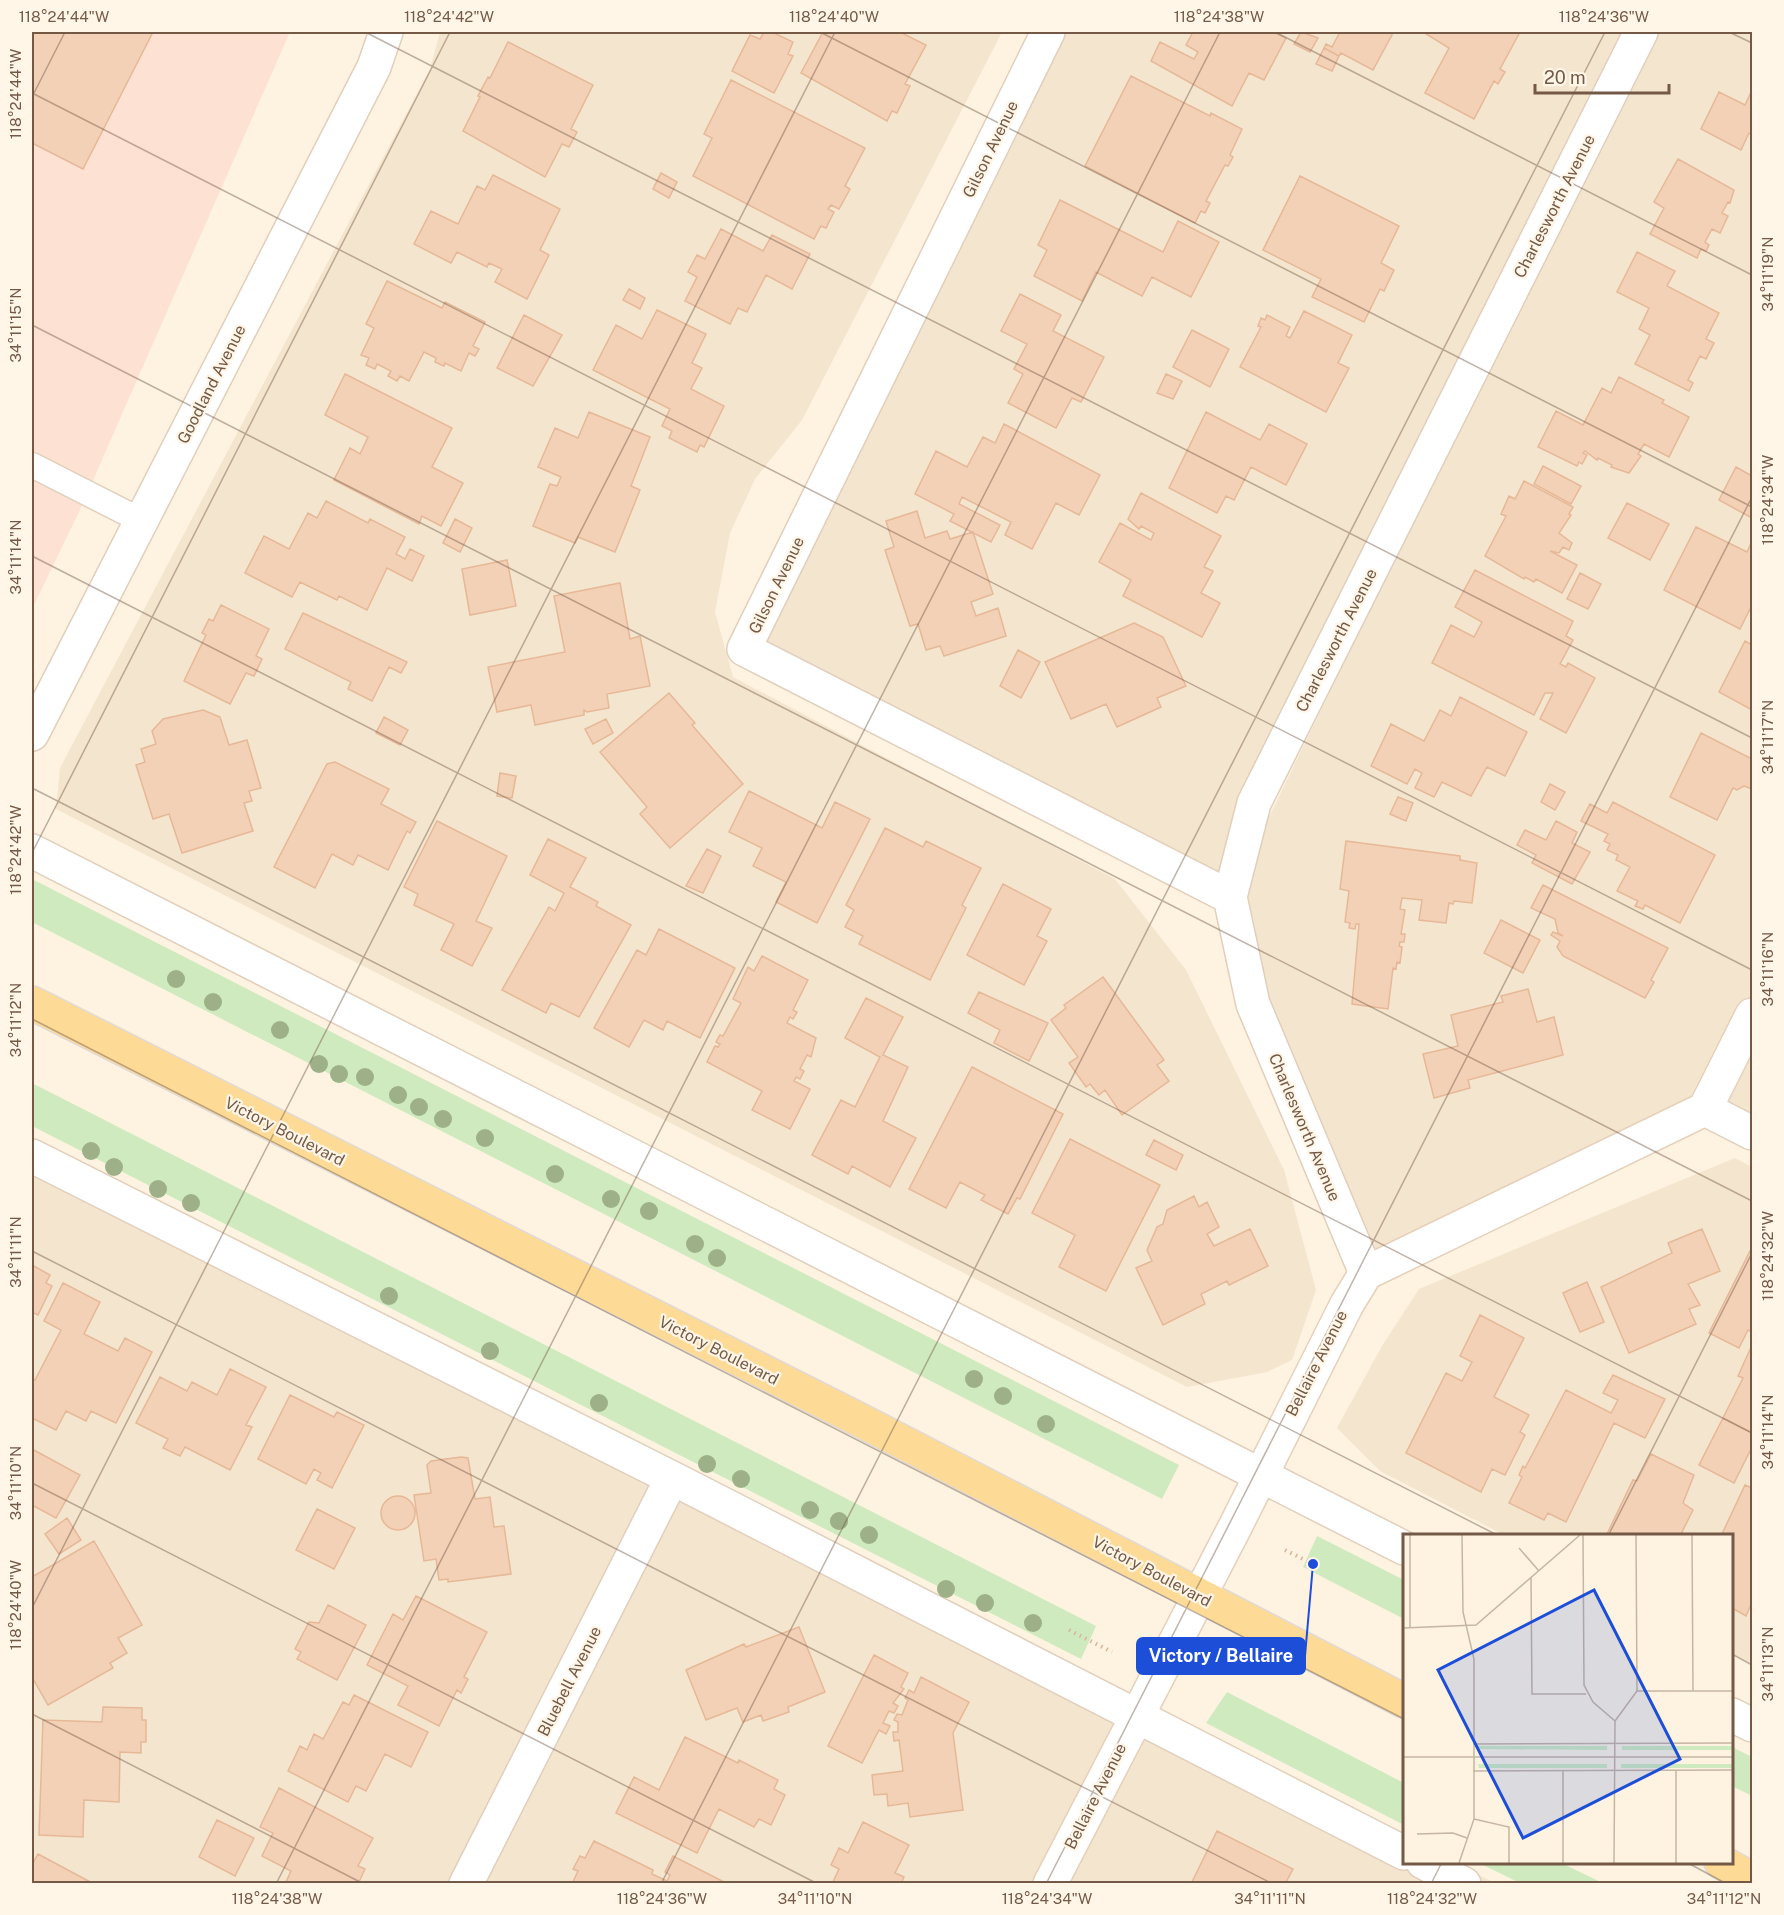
<svg xmlns="http://www.w3.org/2000/svg" width="1784" height="1915" viewBox="0 0 1784 1915" font-family="'Public Sans',sans-serif">
<rect width="100%" height="100%" fill="#fdf3e0"/>
<path fill="#f4e5ce" d="M440 32H1002L802 420 755 479 730 533 715 612 733 677 1115 879 1186 970 1284 1170 1316 1290 1292 1360 1267 1372 1187 1387 56 809 60 768 430 69Z
M1048 32H1641L1254 802 1232 893 1651 32H1752V1133L1705 1109 1366 1273 1230 897 744 649Z
M32 1141 1404 1862 1454 1863 1495 1883H32Z
M1735 1158 1752 1167V1664L1732 1653V1536L1504 1535 1380 1471 1337 1428 1382 1346 1419 1289Z"/>
<path fill="#fde2d3" d="M32 32H290L79 512 32 609Z"/>
<path fill="#cfeabf" d="M32 879 1179 1465 1162 1499 32 922Z
M32 1083 1096 1626 1081 1659 32 1126Z
M1317 1536 1404 1580V1619L1303 1567Z
M1227 1692 1404 1783V1825L1206 1723Z
M1732 1747 1752 1757V1796L1732 1786Z
M1479 1863H1561L1603 1883H1520Z"/>
<path fill="#f3d1b7" stroke="#e6b897" stroke-width="1.5" d="M32 32H153L83 169 32 143Z
M764 32H772L793 42 788 54 793 56 774 93 732 71 750 35 760 39Z
M823 32H900L926 45 905 84 910 86 897 113 892 111 887 121 801 73Z
M1193 32H1273L1286 38 1264 80 1249 73 1232 106 1151 61 1160 42 1194 59 1198 52 1186 45Z
M1301 32 1318 38 1310 52 1294 44Z
M1340 32H1389L1393 33 1373 70 1341 53 1339 56 1324 48 1326 44 1332 47Z
M1423 32H1520L1500 69 1505 72 1498 84 1494 81 1474 119 1425 93 1449 48Z
M508 42 593 85 571 129 577 132 569 147 562 144 545 177 463 131 480 97 478 96 488 77 490 78Z
M1324 48 1339 56 1332 71 1316 64Z
M1131 76 1210 116 1211 113 1242 129 1230 155 1233 157 1228 166 1225 165 1206 201 1210 203 1205 213 1201 211 1195 223 1085 166Z
M731 80 865 148 845 186 850 189 839 209 831 205 828 209 834 212 826 228 821 226 814 239 693 176 712 138 704 134Z
M1752 90V135L1749 133 1741 150 1701 129 1719 92 1745 105Z
M1678 159 1734 190 1730 203 1728 202 1722 213 1728 216 1720 233 1712 229 1705 242 1709 245 1706 251 1701 249 1697 258 1650 234 1664 208 1654 202Z
M661 173 677 182 669 198 653 189Z
M493 175 560 209 540 250 549 255 527 299 495 282 502 269 489 263 487 267 457 252 451 263 414 244 431 211 458 224 477 186 485 190Z
M1300 176 1399 226 1381 263 1394 270 1384 291 1380 289 1364 322 1312 297 1321 279 1263 250Z
M1060 200 1163 252 1178 221 1219 242 1191 297 1152 277 1142 296 1096 272 1082 301 1034 276 1047 250 1038 245Z
M721 229 763 251 772 235 810 254 792 289 766 275 747 312 738 308 730 324 685 301 697 277 688 272 697 255 705 259Z
M1637 252 1675 271 1667 286 1719 313 1706 339 1714 343 1706 359 1700 356 1688 380 1693 383 1689 391 1635 364 1650 335 1639 329 1649 308 1617 292Z
M387 281 442 308 445 302 485 322 473 346 479 349 475 356 469 353 461 371 445 363 444 366 435 362 436 358 424 352 409 381 400 376 397 381 388 376 391 371 377 364 375 369 366 365 369 358 361 355 374 328 366 324Z
M629 289 645 298 640 309 623 300Z
M1020 294 1061 315 1053 331 1104 357 1081 402 1072 398 1056 428 1008 403 1023 374 1014 369 1027 344 1001 331Z
M657 310 706 334 692 363 702 368 691 389 724 406 704 447 700 445 697 452 669 438 672 431 662 426 670 409 593 370 616 325 642 339Z
M1304 311 1352 335 1338 363 1349 368 1326 412 1240 367 1261 327 1258 326 1261 318 1265 320 1267 315 1290 327 1286 336 1290 338Z
M524 315 562 335 533 386 497 368Z
M1192 330 1229 349 1210 387 1173 367Z
M345 374 452 428 432 467 463 483 441 526 422 516 419 524 334 480 350 448 360 454 368 437 325 415Z
M1166 374 1182 381 1173 399 1157 393Z
M1619 377 1664 400 1662 403 1689 417 1669 457 1644 444 1638 454 1641 456 1629 473 1611 467 1612 465 1598 458 1597 460 1585 451 1583 453 1587 455 1582 464 1579 462 1577 466 1538 447 1556 411 1583 425 1602 388 1611 393Z
M589 412 650 437 631 486 640 490 615 552 578 537 575 543 533 526 550 484 557 486 561 477 538 467 555 428 578 438Z
M1206 412 1260 440 1269 424 1307 444 1286 485 1251 467 1234 500 1226 496 1217 513 1169 488Z
M1004 424 1100 475 1079 515 1056 503 1032 549 1005 535 1011 522 962 497 959 504 1000 525 991 542 950 521 954 514 915 494 936 451 967 467 983 437 995 443Z
M1543 466 1581 486 1571 504 1534 484Z
M1736 467 1752 476V518L1719 500Z
M1524 481 1573 507 1569 514 1571 515 1559 533 1572 543 1569 550 1563 547 1559 553 1550 551 1577 565 1562 593 1536 579 1534 582 1525 577 1524 579 1485 556 1506 516 1501 514 1509 496 1515 499Z
M1141 493 1221 536 1204 567 1213 571 1201 593 1220 603 1202 637 1123 596 1131 580 1099 562 1120 523 1151 540 1154 533 1141 526 1139 529 1128 519Z
M326 501 368 523 370 519 405 537 396 554 405 559 410 549 424 556 412 581 387 568 367 610 339 596 337 600 300 582 292 597 245 573 264 536 289 549 308 513 317 518Z
M1627 503 1669 524 1650 560 1608 538Z
M917 511 925 538 947 531 950 539 973 532 993 594 971 602 976 616 998 608 1006 636 944 656 940 646 926 650 918 624 910 626 885 550 894 547 886 521Z
M455 519 472 528 460 552 443 543Z
M1696 527 1747 552 1752 541V605L1740 629 1664 590Z
M507 560 516 606 470 615 462 569Z
M1475 570 1573 621 1566 636 1573 640 1560 664 1566 667 1568 663 1595 678 1566 733 1540 719 1553 693H1545L1534 715 1432 663 1451 625 1474 637 1482 622 1455 607Z
M1580 573 1601 584 1588 609 1567 599Z
M620 583 630 639 640 636 650 686 607 694 609 708 587 712 584 710V715L535 725 531 705 497 712 488 667 565 652 554 596Z
M221 605 269 629 256 656 262 659 254 676 246 673 230 704 184 681 206 635 202 633 209 619 213 621Z
M303 613 407 662 401 673 389 667 372 701 348 689 351 682 285 649Z
M1134 623 1163 637 1186 686 1157 698 1161 707 1117 727 1106 704 1071 719 1045 662Z
M1745 641 1752 645V710L1719 692Z
M1018 650 1040 662 1021 698 1000 686Z
M669 693 695 723 692 725 743 784 670 848 640 814 647 807 600 752Z
M1460 697 1527 732 1505 776 1487 767 1471 796 1442 782 1434 797 1415 788 1422 773 1415 769 1407 784 1371 766 1391 724 1424 741 1440 710 1451 716Z
M203 710 220 717 229 745 247 740 261 788 249 791 252 801 244 803 253 831 182 853 169 814 153 819 136 765 145 762 141 749 156 744 152 731 163 719Z
M384 717 408 730 400 745 376 733Z
M606 719 613 733 593 744 585 729Z
M1701 733 1752 759V789L1744 786 1737 790 1733 788 1717 820 1670 797Z
M335 762 389 789 381 804 416 822 410 833 407 831 388 870 358 855 353 865 332 854 315 888 274 867 327 764Z
M500 773 516 776 512 798 497 796Z
M1550 784 1565 792 1555 810 1541 802Z
M749 791 822 828 835 802 870 819 817 923 776 902 786 882 753 866 762 848 729 832Z
M1398 797 1413 803 1406 821 1390 814Z
M1613 802 1715 855 1680 923 1645 905 1643 909 1635 906 1638 901 1617 891 1630 867 1616 860 1618 855 1607 850 1610 844 1604 841 1608 834 1581 821 1590 804 1607 813Z
M437 821 507 856 476 921 492 928 472 966 441 950 454 924 414 905 418 894 404 887Z
M1556 821 1577 832 1572 843 1590 852 1572 884 1532 863 1536 855 1517 845 1525 830 1546 840Z
M885 828 923 847 926 841 981 868 962 905 966 908 930 980 859 944 863 936 845 927 854 910 846 905Z
M548 839 586 858 570 887 598 902 596 906 631 925 579 1017 551 1003 546 1013 502 990 549 907 555 911 564 893 530 875Z
M1346 841 1460 856V860L1477 863 1472 903 1454 901 1453 904 1449 903 1446 923 1419 920 1422 900 1402 898 1400 909 1405 910 1401 934H1405L1404 942H1400L1399 946 1402 947 1400 963 1397 962 1396 969 1393 968 1388 1009 1352 1004 1359 924H1356L1355 929 1349 928 1350 923 1345 922 1349 891 1340 889Z
M707 849 721 856 703 893 686 886Z
M1003 884 1051 909 1037 936 1047 941 1024 985 967 955Z
M1543 885 1668 948 1651 980 1654 982 1645 998 1563 956 1557 947 1560 941 1551 935 1553 932 1563 936 1558 933 1555 919 1531 908Z
M1501 920 1540 940 1523 973 1484 953Z
M659 929 735 968 700 1038 667 1021 663 1030 644 1020 629 1047 594 1028 637 950 646 955Z
M762 956 808 980 793 1010 797 1012 793 1019 790 1017 787 1023 816 1038 811 1057 807 1055 800 1069 804 1071 800 1079 796 1077 794 1081 810 1089 790 1129 752 1110 762 1091 707 1062 715 1046 718 1047 720 1044 716 1042 720 1035 723 1036 741 1003 733 999 748 967 754 971Z
M1103 977 1164 1060 1157 1065 1169 1081 1122 1115 1105 1090 1099 1095 1090 1084 1086 1087 1069 1063 1078 1057 1051 1020 1066 1008 1064 1005Z
M1528 989 1537 1022 1554 1017 1563 1055 1468 1080 1470 1088 1434 1098 1423 1054 1458 1046 1451 1015 1503 1002 1501 996Z
M979 992 1048 1023 1029 1061 994 1043 1000 1030 968 1013Z
M866 998 903 1017 883 1055 908 1067 883 1121 916 1138 890 1187 852 1166 848 1174 812 1155 841 1100 855 1107 880 1057 845 1038Z
M972 1067 1063 1114 1020 1199 1017 1198 1008 1214 981 1200 985 1195 960 1182 946 1208 909 1189Z
M1070 1139 1160 1185 1106 1291 1059 1267 1075 1235 1032 1213Z
M1154 1140 1183 1155 1176 1170 1146 1155Z
M1194 1196 1199 1207 1207 1202 1219 1227 1207 1234 1214 1246 1250 1229 1268 1266 1229 1285 1227 1281 1201 1294 1205 1304 1163 1325 1136 1268 1152 1261 1147 1250 1157 1227 1163 1224 1167 1210Z
M1702 1229 1720 1271 1688 1284 1700 1305 1689 1309 1696 1324 1629 1353 1601 1287 1672 1253 1668 1243Z
M1752 1247V1332L1748 1330 1739 1348 1709 1333Z
M32 1265 50 1275 46 1283 52 1286 38 1315 32 1312Z
M1587 1282 1604 1322 1580 1332 1563 1293Z
M63 1283 100 1302 84 1334 118 1351 125 1338 152 1352 116 1423 91 1411 86 1421 66 1411 56 1430 32 1418V1379L35 1380 61 1330 44 1321Z
M1480 1315 1524 1338 1494 1397 1529 1415 1520 1432 1525 1435 1505 1475 1492 1469 1481 1492 1406 1453 1446 1373 1462 1381 1472 1362 1460 1356Z
M1752 1345V1433L1723 1418 1743 1378 1738 1376Z
M230 1369 266 1387 246 1425 252 1427 230 1470 185 1447 180 1456 163 1448 168 1439 136 1423 160 1377 187 1391 192 1382 217 1395Z
M1613 1375 1665 1399 1645 1438 1614 1423 1566 1522 1548 1513 1544 1520 1509 1503 1522 1477 1519 1475 1523 1466 1525 1468 1566 1390 1611 1413 1618 1400 1603 1393Z
M290 1395 334 1417 337 1412 364 1425 332 1488 317 1480 321 1473 314 1469 306 1484 258 1459Z
M1723 1418 1752 1433V1447L1734 1483 1699 1465Z
M32 1449 80 1475 56 1518 32 1505Z
M1651 1454 1694 1475 1683 1503 1693 1510 1680 1536H1606L1633 1480 1637 1481Z
M461 1457 468 1458 475 1499 490 1497 494 1527 504 1526 511 1574 448 1582V1579L439 1580 436 1559 424 1561 414 1495 431 1493 427 1465 431 1461Z
M1745 1485 1752 1488V1602L1746 1616 1732 1608V1536H1721Z
M381 1513a17 17 0 1 1 34 0a17 17 0 1 1-34 0Z
M317 1509 355 1528 334 1569 296 1550Z
M67 1518 81 1540 59 1554 45 1534Z
M94 1541 142 1625 118 1638 127 1653 110 1663 113 1668 48 1705 32 1677V1577Z
M416 1596 487 1632 464 1677 468 1679 461 1693 457 1690 439 1726 398 1705 408 1686 367 1665 393 1614 403 1620Z
M328 1605 366 1625 337 1680 297 1659 301 1652 295 1649 309 1622 319 1623Z
M799 1627 825 1692 788 1707 789 1712 763 1721 761 1715 743 1722 737 1708 706 1720 686 1670 744 1644 746 1647Z
M874 1655 908 1673 901 1687 904 1689 893 1703 898 1706 894 1713 889 1711 883 1723 890 1726 886 1734 879 1730 862 1763 828 1746Z
M921 1677 969 1702 953 1733 963 1810 910 1817 908 1803 888 1806 887 1794 874 1795 872 1775 903 1771 899 1740 894 1741 893 1732H898V1722L894 1720 897 1714 902 1715 908 1700 905 1698 909 1690 914 1693Z
M354 1695 428 1732 411 1767 385 1754 366 1791 356 1786 348 1802 288 1771 300 1746 307 1750 314 1734 323 1739 343 1702 349 1705Z
M103 1707 142 1708V1720H146V1742H141V1753L120 1752 119 1802 84 1800 83 1837 39 1835 43 1720 102 1722Z
M685 1737 738 1763 739 1760 778 1780 774 1789 785 1795 771 1825 759 1819 754 1827 719 1809 697 1853 616 1813 634 1777 659 1790Z
M279 1788 373 1838 358 1866 365 1869 358 1884H290L286 1882 291 1871 262 1856 273 1833 260 1827Z
M217 1820 254 1838 235 1876 199 1857Z
M863 1822 909 1845 895 1873 904 1877 901 1884H832L839 1869 831 1865 839 1848 848 1853Z
M1217 1831 1293 1869 1285 1884H1191Z
M594 1841 653 1870 652 1874 667 1881 670 1875 665 1872 673 1856 728 1884H572L578 1871 573 1869 580 1856 585 1858Z
M38 1854 94 1884H32V1865Z"/>
<g fill="none" stroke-linecap="round" stroke-linejoin="round">
<g stroke="#e1cfbc" stroke-width="27">
<path id="lane" d="M32 465 142 521"/>
</g>
<g stroke="#e1cfbc" stroke-width="36">
<path id="street" d="M1048 32 744 649 1230 897
M32 734 374 67 386 32
M32 851 1404 1548
M1705 1109 1752 1133
M32 1156 672 1478 1404 1853
M1366 1273 1253 1004 1230 897 1254 803 1641 32
M1732 1715 1752 1725
M1423 1862 1464 1884
M466 1884 672 1478"/>
</g>
<g stroke="#e6d0ba" stroke-width="36">
<path id="secondary" d="M1050 1884 1234 1529 1347 1304 1366 1273 1705 1109 1752 1015"/>
</g>
<g stroke="#e0dad7" stroke-width="36">
<path id="primary" d="M32 1003 858 1419 1404 1701
M1721 1862 1752 1879"/>
</g>
<path stroke="#d7b59b" stroke-width="4" stroke-dasharray="1.5 4.5" stroke-linecap="butt" d="M1285 1550 1313 1564
M1069 1630 1112 1652"/>
<use href="#lane" stroke="#fff" stroke-width="24"/>
<use href="#street" stroke="#fff" stroke-width="33"/>
<use href="#secondary" stroke="#fff" stroke-width="33"/>
<use href="#primary" stroke="#fddb97" stroke-width="33"/>
</g>
<g fill="#9db087">
<circle cx="176" cy="979" r="9"/>
<circle cx="213" cy="1002" r="9"/>
<circle cx="280" cy="1030" r="9"/>
<circle cx="319" cy="1064" r="9"/>
<circle cx="339" cy="1074" r="9"/>
<circle cx="365" cy="1077" r="9"/>
<circle cx="398" cy="1095" r="9"/>
<circle cx="419" cy="1107" r="9"/>
<circle cx="443" cy="1119" r="9"/>
<circle cx="485" cy="1138" r="9"/>
<circle cx="91" cy="1151" r="9"/>
<circle cx="114" cy="1167" r="9"/>
<circle cx="555" cy="1174" r="9"/>
<circle cx="158" cy="1189" r="9"/>
<circle cx="611" cy="1199" r="9"/>
<circle cx="191" cy="1203" r="9"/>
<circle cx="649" cy="1211" r="9"/>
<circle cx="695" cy="1244" r="9"/>
<circle cx="717" cy="1258" r="9"/>
<circle cx="389" cy="1296" r="9"/>
<circle cx="490" cy="1351" r="9"/>
<circle cx="974" cy="1379" r="9"/>
<circle cx="1003" cy="1396" r="9"/>
<circle cx="599" cy="1403" r="9"/>
<circle cx="1046" cy="1424" r="9"/>
<circle cx="707" cy="1464" r="9"/>
<circle cx="741" cy="1479" r="9"/>
<circle cx="810" cy="1510" r="9"/>
<circle cx="839" cy="1521" r="9"/>
<circle cx="869" cy="1535" r="9"/>
<circle cx="946" cy="1589" r="9"/>
<circle cx="985" cy="1603" r="9"/>
<circle cx="1033" cy="1623" r="9"/>
</g>
<path fill="none" stroke="#745947" stroke-width="1.5" stroke-opacity="0.45" d="M365 32 1752 738M820 32 1752 507M1275 32 1752 275M1729 32 1752 43M32 93 1752 970M32 97 65 32M32 325 1752 1201M32 556 1752 1433M32 788 1499 1536M32 853 450 32M32 1019 1404 1719M32 1251 1273 1884M32 1483 818 1884M1608 1536 1752 1253M32 1608 835 32M1732 1654 1752 1665M32 1714 364 1884M1686 1862 1727 1884M276 1884 1220 32M661 1884 1605 32M1046 1884 1752 497M1431 1884 1442 1862"/>
<g text-anchor="middle" stroke-width="4.5" stroke-linejoin="round" paint-order="stroke">
<g font-size="16" fill="#745947" stroke="#fff6e7">
<text transform="translate(990 149) rotate(-64)" y="6">Gilson Avenue</text>
<text transform="translate(1554 206) rotate(-63)" y="6">Charlesworth Avenue</text>
<text transform="translate(211 384) rotate(-63)" y="6">Goodland Avenue</text>
<text transform="translate(776 585) rotate(-64)" y="6">Gilson Avenue</text>
<text transform="translate(1336 640) rotate(-63)" y="6">Charlesworth Avenue</text>
<text transform="translate(1305 1127) rotate(67)" y="6">Charlesworth Avenue</text>
<text transform="translate(285 1131) rotate(27)" y="6">Victory Boulevard</text>
<text transform="translate(719 1350) rotate(27)" y="6">Victory Boulevard</text>
<text transform="translate(1316 1363) rotate(-63)" y="6">Bellaire Avenue</text>
<text transform="translate(1152 1571) rotate(28)" y="6">Victory Boulevard</text>
<text transform="translate(569 1681) rotate(-63)" y="6">Bluebell Avenue</text>
<text transform="translate(1095 1796) rotate(-63)" y="6">Bellaire Avenue</text>
</g>
</g>
<g transform="translate(1403 1534)">
<rect width="330" height="330" fill="#fdf3e0"/>
<path d="M204 212V216L74 215 75 212ZM219 212H330V216H219ZM75 230H204V234H76ZM218 230H330V234H218Z" fill="#cfeabf"/>
<path fill="none" stroke="#c6b5a3" stroke-width="1.5" d="M7 1V94M180 1 181 151 190 168 212 187M289 1 290 157M116 14 136 37M128 44 129 160H183M0 94 73 91 177 1M234 157H330M70 210 330 209M0 223H330M160 236V329M273 236V329M70 237 330 236M71 285 106 293V329M14 300 50 299 64 304M56 329 71 285V125L60 78 59 1M211 329 212 187 234 157 233 1"/>
<path fill="#1d4ed8" fill-opacity="0.15" stroke="#1d4ed8" stroke-width="3" d="M191 56 277 225 120 304 35 136Z"/>
<rect width="330" height="330" fill="none" stroke="#745947" stroke-width="3"/>
</g>
<path fill="none" stroke="#1d4ed8" stroke-width="2" d="M1313 1564L1305 1656"/>
<circle fill="#1d4ed8" stroke="#fff6e7" stroke-width="2" cx="1313" cy="1564" r="6"/>
<rect fill="#1d4ed8" stroke="#1d4ed8" stroke-width="2" x="1137" y="1638" width="168" height="36" rx="6"/>
<g font-size="18" text-anchor="middle" font-weight="bold" fill="#fff">
<text x="1221" y="1662">Victory / Bellaire</text>
</g>
<rect width="1784" height="1915" fill="none" stroke="#fff6e7" stroke-width="66"/>
<path d="M1535 84v9h134v-9" fill="none" stroke="#745947" stroke-width="3"/>
<text x="1544" y="84" font-size="18" fill="#745947" stroke="#fff6e7" stroke-width="4.5" paint-order="stroke">20 m</text>
<rect x="33" y="33" width="1718" height="1849" fill="none" stroke="#745947" stroke-width="2"/>
<g font-size="15" text-anchor="middle" fill="#745947">
<text x="64" y="22">118°24'44"W</text>
<text x="449" y="22">118°24'42"W</text>
<text x="834" y="22">118°24'40"W</text>
<text x="1219" y="22">118°24'38"W</text>
<text x="1604" y="22">118°24'36"W</text>
<text transform="translate(16 94) rotate(-90)" y="5">118°24'44"W</text>
<text transform="translate(1768 274) rotate(-90)" y="5">34°11'19"N</text>
<text transform="translate(16 325) rotate(-90)" y="5">34°11'15"N</text>
<text transform="translate(1768 500) rotate(-90)" y="5">118°24'34"W</text>
<text transform="translate(16 557) rotate(-90)" y="5">34°11'14"N</text>
<text transform="translate(1768 737) rotate(-90)" y="5">34°11'17"N</text>
<text transform="translate(16 850) rotate(-90)" y="5">118°24'42"W</text>
<text transform="translate(1768 969) rotate(-90)" y="5">34°11'16"N</text>
<text transform="translate(16 1020) rotate(-90)" y="5">34°11'12"N</text>
<text transform="translate(16 1252) rotate(-90)" y="5">34°11'11"N</text>
<text transform="translate(1768 1256) rotate(-90)" y="5">118°24'32"W</text>
<text transform="translate(1768 1432) rotate(-90)" y="5">34°11'14"N</text>
<text transform="translate(16 1483) rotate(-90)" y="5">34°11'10"N</text>
<text transform="translate(16 1605) rotate(-90)" y="5">118°24'40"W</text>
<text transform="translate(1768 1664) rotate(-90)" y="5">34°11'13"N</text>
<text x="277" y="1904">118°24'38"W</text>
<text x="662" y="1904">118°24'36"W</text>
<text x="815" y="1904">34°11'10"N</text>
<text x="1047" y="1904">118°24'34"W</text>
<text x="1270" y="1904">34°11'11"N</text>
<text x="1432" y="1904">118°24'32"W</text>
<text x="1724" y="1904">34°11'12"N</text>
</g>
</svg>
